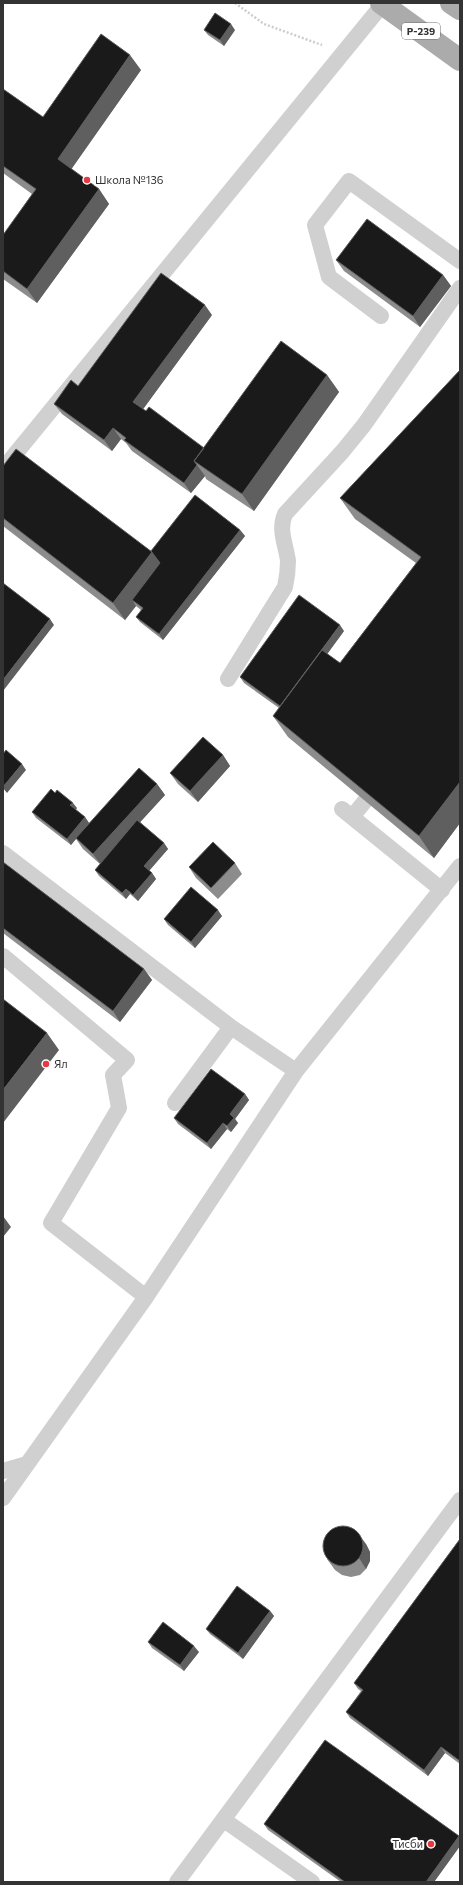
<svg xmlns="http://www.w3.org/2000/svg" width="463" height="1885" viewBox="0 0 463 1885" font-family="Commissioner,sans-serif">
<rect width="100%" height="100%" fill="#fff"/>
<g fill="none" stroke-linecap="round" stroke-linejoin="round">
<path stroke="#cdcdcd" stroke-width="2.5" stroke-dasharray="2 2" stroke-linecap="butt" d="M235 3 264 24 322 45"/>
<path stroke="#d0d0d0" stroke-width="16" d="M381 316 329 277 315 225 349 181 460 261
M3 469 383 4
M228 679 285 587C287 578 288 570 288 561 286 545 278 530 285 514L342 452 364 425 460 288
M342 809 442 890
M352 817 365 801
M3 853 231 1027 296 1071 460 866
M3 956 127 1060 113 1075 119 1108 51 1223 146 1297
M175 1103 231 1027
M3 1471 27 1464
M3 1498 146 1297 296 1071
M224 1820 312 1882
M177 1882 460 1500"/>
<path stroke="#ababab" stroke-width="22" d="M381 3 460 60
M451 3 460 9"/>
</g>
<path fill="#8c8c8c" d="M204 30H235L224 46 208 35Z
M141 70 71 169 99 189 109 204 37 303 3 279V235L32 194 3 173V89L43 117Z
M336 260 443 275 451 286 420 327 344 271Z
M212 315 143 409 204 448 327 375 339 392 254 511 206 479 205 476 191 493 132 451 126 443 121 439 112 451 62 414 54 404 78 386Z
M460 370V823L434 858 288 737 273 716 279 708 244 683 240 677 344 631 327 654 340 663 416 563 355 519 340 498Z
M3 466 151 551 240 530 245 536 163 640 140 622 136 617 141 610 136 606 125 620 3 526Z
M223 755 230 766 198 802 178 784 170 773Z
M157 784 165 795 140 822 164 843 168 849 149 871 152 873 156 879 138 901 130 894 126 899 99 876 95 870 100 864 83 849 76 839 71 845 36 818 32 812 77 808 76 810 85 817 89 823Z
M3 862 144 969 152 980 120 1022 3 933Z
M235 863 242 874 218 899 196 878 189 867Z
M222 916 195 948 168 925 164 919Z
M245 1094 249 1100 235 1119 238 1123 231 1132 227 1129 211 1149 178 1124 174 1118Z
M460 1539V1764L445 1753 428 1776 350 1718 346 1712 361 1691 358 1689 354 1683Z
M366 1544 370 1552V1561L366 1569 360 1575 351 1577 342 1575 335 1570 327 1559Z
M270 1611 274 1616 243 1659 210 1634 206 1629Z
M148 1642 199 1652 184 1671 152 1648Z
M264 1824 459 1836 460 1837V1846L434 1882H341L268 1830Z"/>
<path fill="#5f5f5f" d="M231 24 235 30 224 46 220 40Z
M130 55 141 70 68 174 58 159Z
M99 189 109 204 37 303 27 289Z
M443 275 451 286 420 327 413 316Z
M205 305 212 315 141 412 133 402Z
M327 375 339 392 254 511 242 494Z
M113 428 121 439 112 451 104 440Z
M197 465 205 476 191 493 184 483Z
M240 530 245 536 163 640 159 634Z
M152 552 164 569 132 600 136 606 125 620 113 603Z
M50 619 54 625 3 691V680Z
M340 625 344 631 285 712 281 707Z
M223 755 230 766 198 802 190 791Z
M22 764 26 770 7 793 3 788V787Z
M460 782V823L434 858 419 836Z
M157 784 165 795 101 865 93 854Z
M73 803 77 808 74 811 70 805Z
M85 817 89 823 71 845 67 839Z
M164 843 168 849 148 872 144 866Z
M152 873 156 879 138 901 133 895Z
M126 889 130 894 126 899 122 893Z
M218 910 222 916 195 948 191 942Z
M144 969 152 980 120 1022 113 1011Z
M47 1033 59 1050 3 1123V1090Z
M245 1094 249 1100 235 1119 238 1123 231 1132 227 1126 230 1114Z
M223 1123 227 1129 211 1149 207 1143Z
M3 1216 11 1227 3 1237Z
M358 1533 366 1544 370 1552V1561L366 1569 359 1558Z
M270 1611 274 1616 243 1659 238 1653Z
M194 1646 199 1652 184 1671 180 1665Z
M441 1747 445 1753 428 1776 424 1770Z
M459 1836 460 1837V1846L434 1882H426Z"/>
<path fill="#1a1a1a" stroke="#5f5f5f" d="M215 13 231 24 220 40 204 30Z
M101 34 130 55 58 159 99 189 27 289 3 271V235L36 189 3 166V89L43 117Z
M367 219 443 275 413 316 336 260Z
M161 273 205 305 133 402 146 411 149 407 204 448 194 461 197 465 184 483 124 440 126 438 113 428 104 440 54 404 71 380 78 386Z
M281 341 327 375 242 494 194 461Z
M460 370V782L419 836 273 716 322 650 340 663 421 557 340 498Z
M16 449 152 552 113 603 3 518V466Z
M195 495 240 530 159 634 136 617 143 608 132 600 160 563 151 551Z
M3 583 50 619 3 680Z
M299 595 340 625 280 706 240 677Z
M203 737 223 755 190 791 170 773Z
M6 750 22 764 3 787V754Z
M139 768 157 784 93 854 76 838Z
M51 789 55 793 57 790 73 803 70 805 85 817 67 839 32 812Z
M137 820 164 843 144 866 152 873 133 895 126 889 122 893 95 870Z
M213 842 235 863 211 888 189 867Z
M3 862 144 969 113 1011 3 928Z
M191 887 218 910 191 942 164 919Z
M3 999 47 1033 3 1090Z
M211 1069 245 1094 230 1114 234 1118 227 1126 223 1123 207 1143 174 1118Z
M323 1546a20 20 0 1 1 40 0a20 20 0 1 1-40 0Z
M460 1539V1761L441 1747 424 1770 346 1712 363 1690 354 1683Z
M237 1586 270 1611 238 1653 206 1629Z
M163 1622 194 1646 180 1665 148 1642Z
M325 1740 459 1836 426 1882H345L264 1824Z"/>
<g fill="#e63946" stroke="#fff" stroke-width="1.5">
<circle cx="87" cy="180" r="4"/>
<circle cx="46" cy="1064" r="4"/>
<circle cx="431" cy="1844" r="4"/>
</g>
<g text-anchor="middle" stroke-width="4" stroke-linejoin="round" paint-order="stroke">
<rect fill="#fff" stroke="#707070" stroke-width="1" x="402" y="23" width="38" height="16" rx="3"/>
<g font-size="10" font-weight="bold" fill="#333">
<text x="421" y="35">Р-239</text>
</g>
<g font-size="11" fill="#333" stroke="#fff" text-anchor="start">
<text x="95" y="184">Школа №136</text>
<text x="54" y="1068">Ял</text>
<text x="423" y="1848" text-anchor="end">Тисби</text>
</g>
</g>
<rect width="463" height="1885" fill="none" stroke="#333333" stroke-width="8"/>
</svg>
